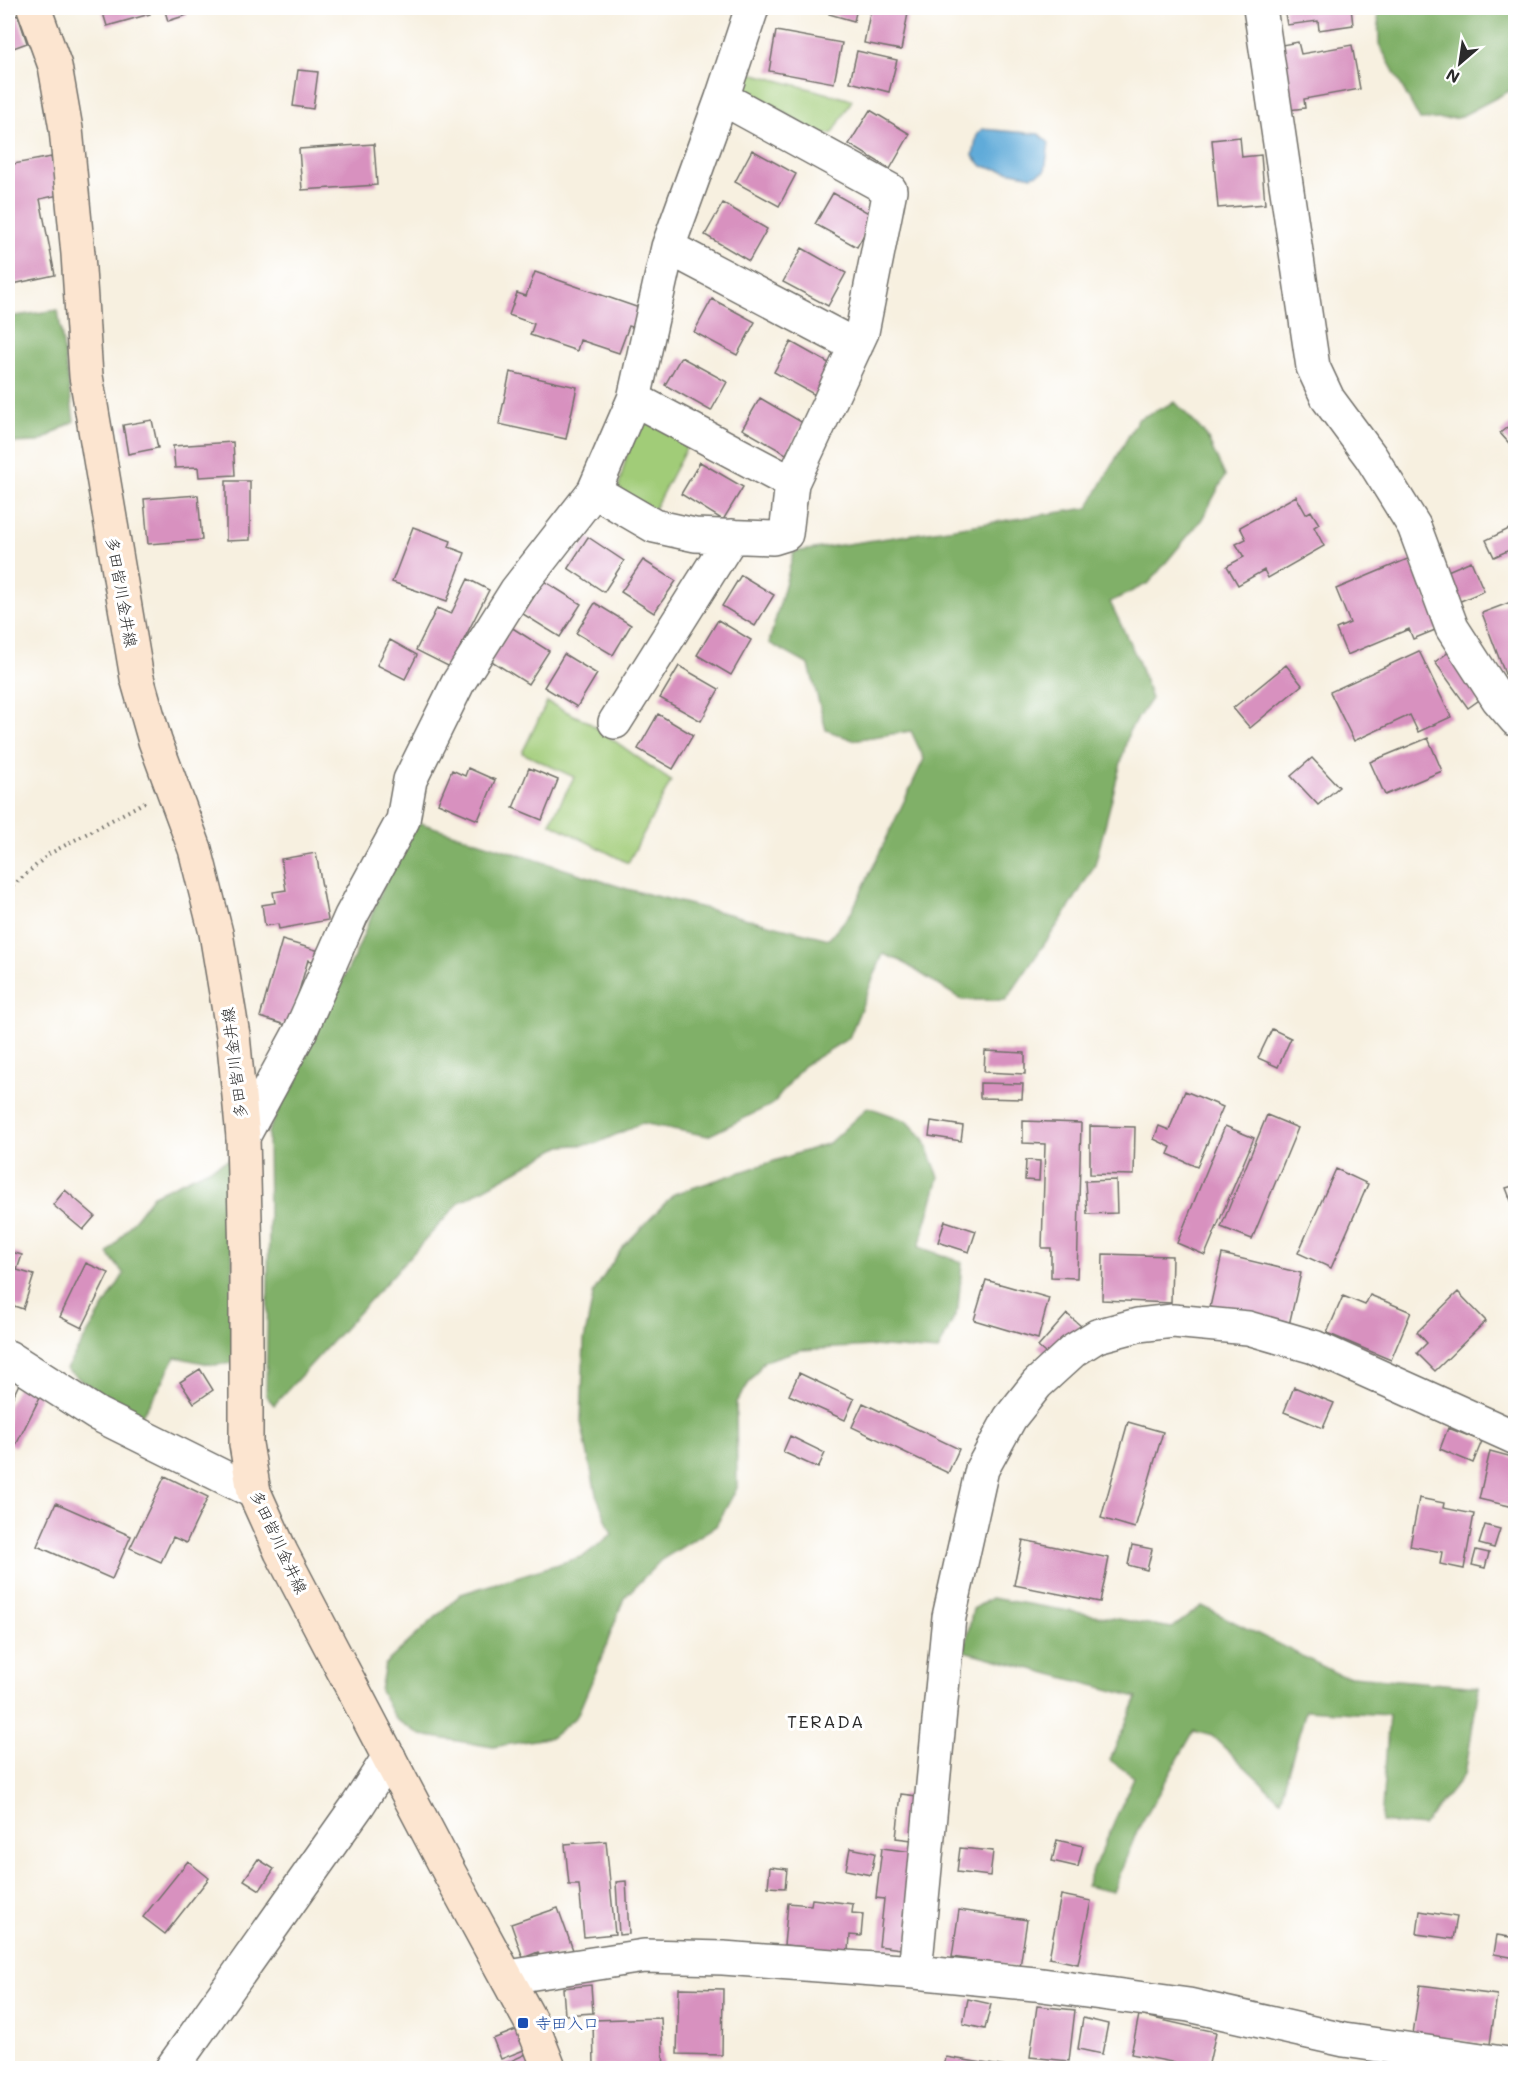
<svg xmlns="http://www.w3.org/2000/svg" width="1523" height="2076" viewBox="0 0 1523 2076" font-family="Mali,'Klee One',sans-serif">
<rect width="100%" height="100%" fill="#fff"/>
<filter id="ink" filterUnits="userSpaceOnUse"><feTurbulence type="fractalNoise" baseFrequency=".0167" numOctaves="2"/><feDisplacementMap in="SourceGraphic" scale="12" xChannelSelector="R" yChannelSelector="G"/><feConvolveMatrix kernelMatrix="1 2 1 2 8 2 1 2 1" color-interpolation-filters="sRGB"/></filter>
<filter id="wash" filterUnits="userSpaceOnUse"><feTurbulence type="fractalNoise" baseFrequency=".008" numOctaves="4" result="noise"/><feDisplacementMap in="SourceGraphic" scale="24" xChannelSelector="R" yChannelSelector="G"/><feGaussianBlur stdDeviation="1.35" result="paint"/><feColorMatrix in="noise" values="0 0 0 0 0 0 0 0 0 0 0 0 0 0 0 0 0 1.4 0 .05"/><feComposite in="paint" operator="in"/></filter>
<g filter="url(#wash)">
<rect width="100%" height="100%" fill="#f7f0e0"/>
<path fill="#a1cc78" stroke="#667c52" stroke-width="1.5" d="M747 72 852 100 833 133 821 136 746 89Z
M651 419 690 441 654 509 617 493 635 423Z
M547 702 588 722 671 781 628 863 550 823 574 777 522 753Z"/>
<path fill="#80b068" stroke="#566e4a" stroke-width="1.5" d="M1378 8H1515V88L1458 118 1420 120 1379 44Z
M58 310 74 421 39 442 8 443V317Z
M1175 402 1206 435 1225 476 1202 519 1149 583 1110 602 1138 660 1151 699 1129 731 1095 865 1069 908 1006 1000H962L901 961 883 954 849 1038 803 1066 773 1104 708 1136 642 1123 595 1144 561 1146 460 1202 274 1405 266 1396 269 1225 268 1132 355 955 411 820 627 889 829 939 851 913 924 759 911 731 853 740 826 730 809 665 769 643 794 552 1088 508 1138 419Z
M868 1107 907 1121 924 1139 939 1177 919 1247 962 1262 958 1309 938 1351 872 1346 800 1350 764 1361 736 1402 737 1488 716 1526 661 1560 624 1598 600 1662 577 1716 552 1737 493 1747 421 1735 395 1719 380 1691 385 1664 461 1594 584 1556 612 1534 596 1494 581 1422 584 1341 594 1291 622 1248 674 1194 829 1143Z
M230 1159 235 1363 214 1365 175 1357 160 1387 141 1416 107 1399 66 1369 124 1274 108 1254 153 1195Z
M991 1598 1172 1628 1202 1606 1340 1675 1479 1687 1465 1774 1423 1826 1381 1822 1389 1715 1306 1710 1280 1800 1212 1736 1194 1731 1137 1831 1113 1892 1086 1886 1134 1777 1110 1760 1137 1697 964 1651 973 1609Z"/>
<path fill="#61abd9" stroke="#466b82" stroke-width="1.5" d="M982 129 1039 134 1049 143 1045 171 1032 176 982 166 973 156 977 134Z"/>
<g id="blocks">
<path fill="#d891bf" d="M8 8 11 17 18 15 27 43 8 50Z
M110 8H148L150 14 107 26 102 10Z
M164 8H184L187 15 168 21Z
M830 8H857L854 21 829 14Z
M871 8H909L901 50 864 43Z
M1284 8H1351L1353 25 1319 30 1318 21 1287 25Z
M776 31 842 43 834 83 769 71Z
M1298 42 1301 54 1352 45 1360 89 1304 99 1305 108 1288 110 1276 46Z
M857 51 897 60 889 92 850 82Z
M298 70 318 72 313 109 293 106Z
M870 110 910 134 890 169 849 144Z
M1240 137 1242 157 1261 155 1265 204 1218 208 1212 140Z
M374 144 377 185 302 190 299 149Z
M752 150 796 174 779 206 735 182Z
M51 157 59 195 40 199 55 275 8 285V165Z
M833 193 874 216 857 247 815 224Z
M723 203 767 229 749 261 705 235Z
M802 248 846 273 828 306 783 282Z
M535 272 642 309 635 328 629 326 619 353 580 340 577 351 530 335 534 324 509 315 517 293 526 296Z
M712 299 755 322 737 355 694 332Z
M791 342 834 366 817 396 774 372Z
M681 357 727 382 711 411 665 385Z
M510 372 577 387 566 439 499 424Z
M760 398 803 423 786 454 742 429Z
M152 420 158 448 128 454 123 425Z
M1516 420V451L1500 433Z
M233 442 235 475 199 477 198 467 175 468 173 446Z
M700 462 743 487 723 520 681 494Z
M226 481H250V540L226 541Z
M198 495 202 540 148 544 144 499Z
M1296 496 1306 514 1311 511 1319 524 1314 527 1324 546 1268 578 1264 570 1238 585 1227 566 1244 557 1236 544 1246 539 1240 527Z
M413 527 451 541 449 547 465 553 447 601 392 582Z
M1513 527 1516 533V547L1494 557 1486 540Z
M588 537 624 561 604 592 568 568Z
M1410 558 1440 628 1413 639 1409 629 1347 655 1336 629 1350 623 1336 589Z
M643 560 676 581 654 613 621 592Z
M1471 561 1484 591 1456 603 1443 573Z
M741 575 774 595 755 626 722 606Z
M468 579 489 590 450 667 416 650 437 608 451 614Z
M544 581 581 604 560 637 523 614Z
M1516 600V670L1505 674 1482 613Z
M595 603 631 625 613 655 576 633Z
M718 620 751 640 731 675 697 655Z
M511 627 549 651 528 684 490 660Z
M390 640 417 655 405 679 377 665Z
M1419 651 1451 717 1418 732 1410 715 1354 741 1330 692Z
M1449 652 1482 698 1468 708 1435 662Z
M564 654 597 674 577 707 544 687Z
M1286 665 1302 685 1250 728 1233 708Z
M679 666 719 689 701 721 660 698Z
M658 714 693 735 673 769 638 749Z
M1428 738 1442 771 1385 795 1370 762Z
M1312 758 1339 787 1318 805 1291 776Z
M468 768 495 780 478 820 438 803 452 770 465 776Z
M529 768 558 780 542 820 513 808Z
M316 853 328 920 279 929 278 924 265 926 262 905 275 903 273 892 286 890 281 859Z
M282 940 323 952 320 963 308 960 289 1026 260 1017Z
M1272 1029 1291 1038 1278 1067 1258 1058Z
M985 1051 1025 1053V1074L984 1072Z
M980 1083 1023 1084 1022 1099 980 1098Z
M1185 1091 1223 1107 1197 1167 1168 1154 1171 1147 1154 1139 1159 1126 1169 1130Z
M1267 1115 1298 1128 1252 1239 1221 1227Z
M931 1121 963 1126 961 1141 929 1136Z
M1023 1121 1081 1123 1077 1278 1051 1277V1248H1042L1045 1144 1023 1143Z
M1090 1126 1135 1127 1134 1175 1090 1174Z
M1225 1126 1254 1138 1205 1255 1177 1243Z
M1026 1160 1040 1161 1039 1181 1025 1180Z
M1336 1169 1368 1184 1331 1268 1298 1253Z
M1116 1180 1117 1213 1087 1214 1085 1181Z
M1516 1185V1211H1515L1506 1188Z
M65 1190 95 1216 83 1230 53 1205Z
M945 1221 976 1231 969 1252 938 1242Z
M8 1251 22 1255 17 1270 34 1275 23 1309 8 1304Z
M1103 1254 1172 1256 1171 1303 1102 1300Z
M1222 1254 1301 1273 1289 1325 1210 1307Z
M86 1263 109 1273 82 1328 60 1317Z
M986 1280 1049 1298 1038 1339 974 1320Z
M1458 1292 1486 1321 1435 1371 1417 1353 1427 1343 1417 1332Z
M1370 1295 1411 1312 1391 1360 1327 1333 1343 1296 1365 1305Z
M1067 1314 1081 1326 1052 1359 1038 1347Z
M200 1369 213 1390 194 1403 180 1382Z
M799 1373 854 1399 845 1420 789 1395Z
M19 1384 41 1395 15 1447 8 1443V1407Z
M1294 1387 1334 1403 1323 1428 1284 1412Z
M863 1403 959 1449 948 1473 852 1427Z
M1128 1422 1163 1432 1135 1528 1101 1518Z
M1448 1428 1482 1441 1473 1463 1440 1449Z
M790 1436 825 1453 818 1468 783 1452Z
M1490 1451 1516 1458V1500L1514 1507 1479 1499Z
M165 1476 208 1497 186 1543 173 1537 161 1562 130 1548Z
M1419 1498 1444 1503 1443 1508 1474 1514 1464 1569 1440 1564 1442 1552 1410 1546Z
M56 1503 131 1536 112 1579 37 1546Z
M1485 1525 1500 1529 1494 1548 1479 1544Z
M1023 1540 1109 1558 1100 1602 1014 1585Z
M1132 1545 1152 1549 1147 1570 1128 1565Z
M1476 1550 1489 1553 1485 1568 1472 1565Z
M901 1794 925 1797 920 1841 896 1838Z
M1057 1840 1083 1846 1078 1867 1052 1861Z
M606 1841 615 1934 584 1937 579 1885H569L565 1844Z
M850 1848 875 1853 871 1875 846 1870Z
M882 1848 920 1853 908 1950 879 1946 884 1899 876 1898Z
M960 1848 993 1851 990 1876 957 1872Z
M258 1859 274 1869 260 1890 244 1880Z
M188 1861 209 1878 165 1934 143 1917Z
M770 1867 787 1869 785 1888 768 1887Z
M626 1881 629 1934 619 1935 616 1882Z
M1061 1895 1091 1901 1078 1964 1049 1958Z
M812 1899 853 1904 852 1913 863 1914 861 1936 850 1935 849 1951 784 1945 788 1903 811 1905Z
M558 1908 573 1950 541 1960 538 1952 523 1958 511 1924Z
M959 1910 1027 1920 1020 1967 952 1957Z
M1420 1911 1457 1917 1453 1939 1417 1934Z
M1497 1935 1516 1938V1958L1494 1954Z
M591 1985 593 2013 565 2015 563 1988Z
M1420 1985 1497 1995 1490 2044 1413 2034Z
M679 1988 723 1989 722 2055 677 2054Z
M968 1999 991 2004 985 2029 963 2024Z
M1037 2006 1075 2010 1069 2061 1030 2057Z
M1139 2015 1216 2032 1208 2068H1181L1182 2064 1131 2054Z
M661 2018 664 2068H635V2066L594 2067 593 2020Z
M1083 2018 1108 2024 1102 2054 1078 2049Z
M521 2028 529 2048 501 2059 493 2039Z
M526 2054 533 2068H496Z
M946 2057 1006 2067V2068H944Z"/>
</g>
</g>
<g filter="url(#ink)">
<use href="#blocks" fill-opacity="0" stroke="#72706a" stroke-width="1.5"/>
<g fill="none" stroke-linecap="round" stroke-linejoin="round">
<g stroke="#72706a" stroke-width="36">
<path id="minor" d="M1260 8 1313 367 1328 399 1371 457 1414 526 1452 628 1498 699 1516 720
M668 247 856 346
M634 399 792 483 862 332 890 190 722 98
M594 491 654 526 695 535 773 538 786 534 792 483
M615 722 732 536
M243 1137 300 1032 351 916 403 820 410 780 458 683 516 591 594 491 634 399 668 247 722 98 752 8
M8 1357 97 1414 254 1492
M915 1972 949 1617 982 1469 1010 1418 1037 1384 1073 1351 1097 1336 1138 1325 1173 1321 1248 1328 1314 1347 1516 1438
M508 1977 644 1956 723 1958 915 1972 1035 1984 1189 2005 1344 2040 1516 2065
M172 2068 358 1805 389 1757"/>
</g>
<g stroke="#72706a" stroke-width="36">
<path id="secondary" d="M34 8 55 66 66 129 78 254 86 376 137 678 155 741 195 849 216 933 233 1035 243 1137 246 1261V1444L254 1492 281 1552 450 1874 532 2024 549 2068"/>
</g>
<path stroke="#72706a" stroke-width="4" stroke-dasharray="1.5 4.5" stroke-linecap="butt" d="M8 890 49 854 145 802"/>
<use href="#minor" stroke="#fff" stroke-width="33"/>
<use href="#secondary" stroke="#fce5d0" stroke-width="33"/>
</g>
</g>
<rect fill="#1a4fb4" stroke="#fff" stroke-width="2" x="517" y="2017" width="12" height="12" rx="3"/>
<g text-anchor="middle" stroke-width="6" stroke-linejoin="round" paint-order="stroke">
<g font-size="16" fill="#2b2b2b" stroke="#fff">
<text transform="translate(122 592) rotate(80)" y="6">多田皆川金井線</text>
<text transform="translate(234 1063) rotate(-97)" y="6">多田皆川金井線</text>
<text transform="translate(279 1542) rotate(65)" y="6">多田皆川金井線</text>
</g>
<g font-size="16" fill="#164399" stroke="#fff" text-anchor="start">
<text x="535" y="2029">寺田入口</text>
</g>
<g font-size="18" letter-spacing="1.5" fill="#2b2b2b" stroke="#fff">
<text x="826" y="1728">TERADA</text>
</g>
</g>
<rect width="1523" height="2076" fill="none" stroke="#fff" stroke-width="30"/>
<g transform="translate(1460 63) rotate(209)" stroke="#ffffff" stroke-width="4.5" paint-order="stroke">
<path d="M0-4.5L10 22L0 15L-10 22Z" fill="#2b2b2b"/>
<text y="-9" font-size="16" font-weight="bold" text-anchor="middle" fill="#2b2b2b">N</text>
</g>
</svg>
